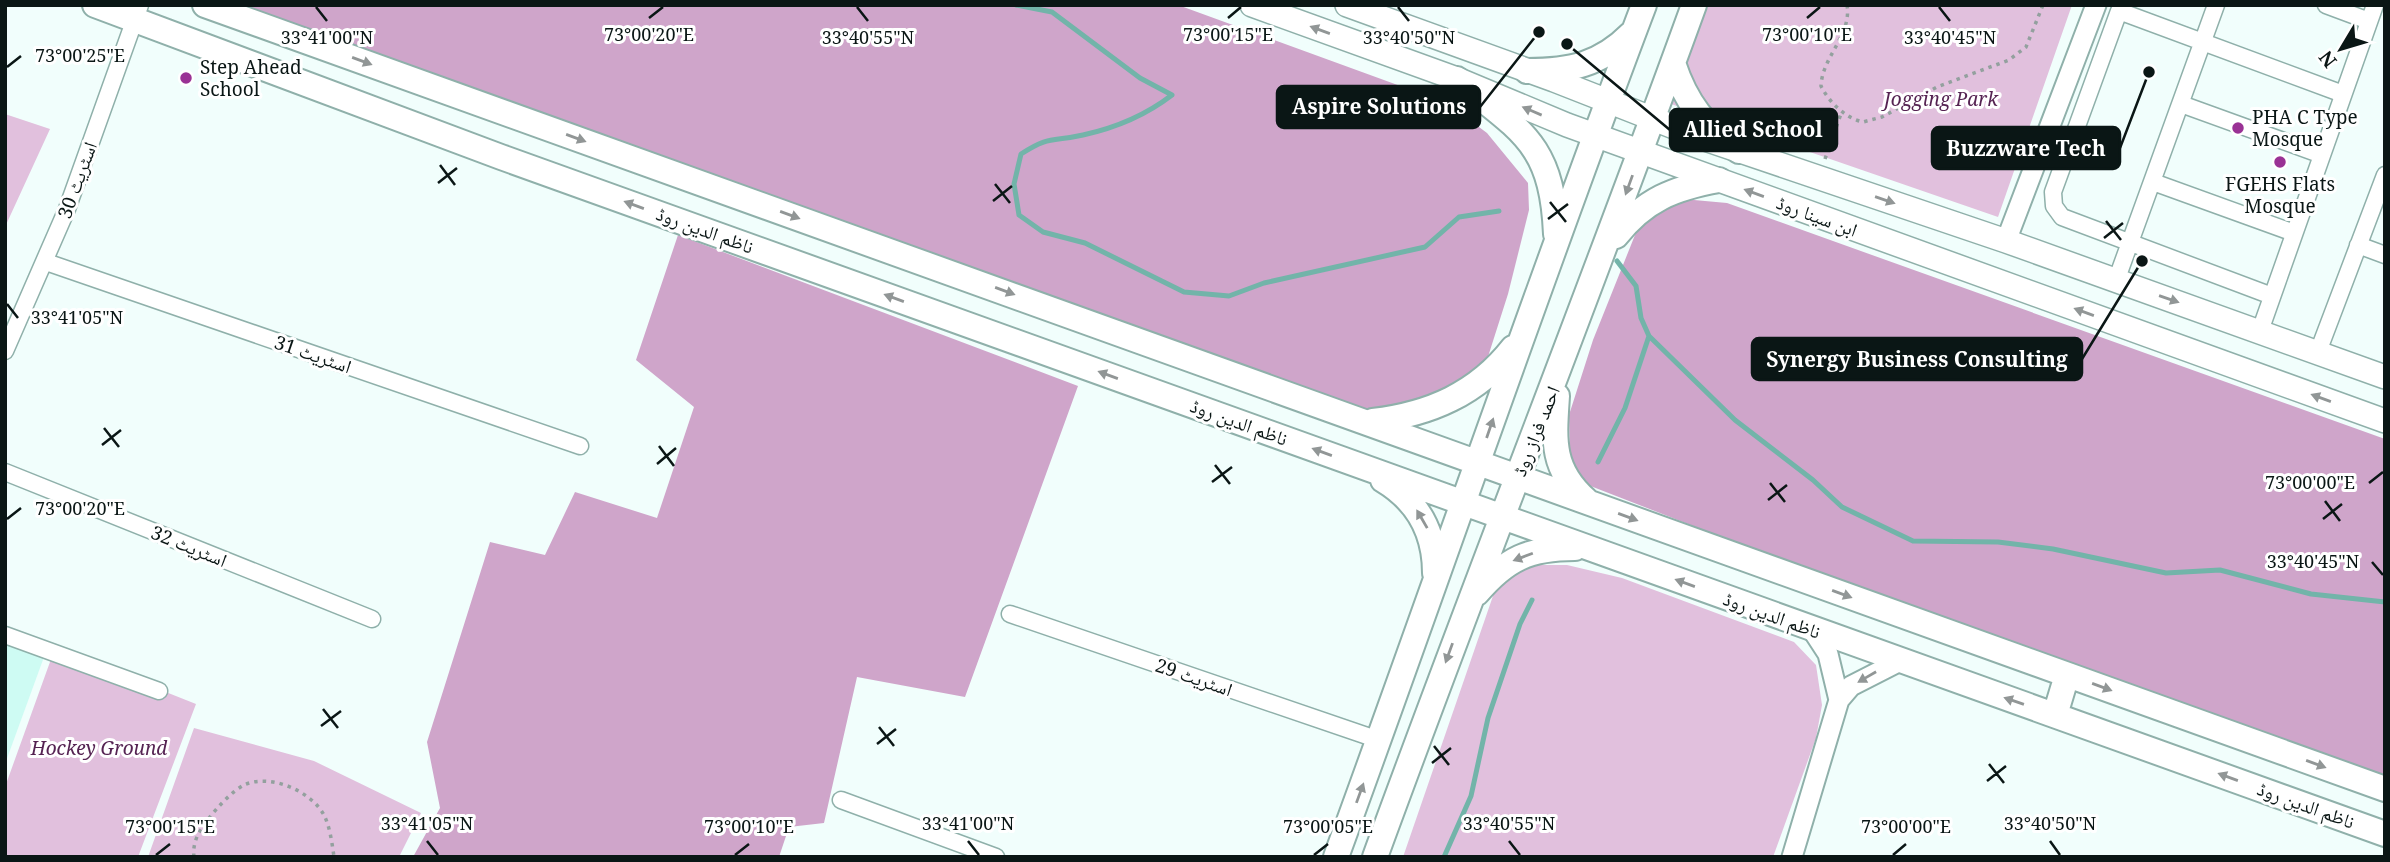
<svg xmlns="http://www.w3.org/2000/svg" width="2390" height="862" viewBox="0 0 2390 862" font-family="'Noto Serif','Noto Naskh Arabic',serif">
<rect width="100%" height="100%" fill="#f1fefc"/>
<path fill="#cefbf3" d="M5 632 48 646 5 764Z"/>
<path fill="#e1c0dd" d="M1681 5H2072L1998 217 1648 96Z
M5 114 50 129 5 227Z
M1520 565H1567L1622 578 1794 642 1816 665 1822 705 1816 738 1773 857H1403L1494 593Z
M55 648 196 704 138 857H5V787Z
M194 728 314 761 421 813 399 857H148Z"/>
<path fill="#cfa5ca" d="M235 5H1178L1447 103 1487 133 1528 183 1529 210 1508 294 1486 363 1432 403 1378 414Z
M1672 198 1727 203 2385 439V776L1822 576 1575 480 1570 465 1569 415 1593 340 1639 225Z
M678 235 1078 386 965 697 857 677 824 823 789 827 779 857H413L440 808 427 742 490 542 545 555 575 492 657 518 694 407 636 360Z"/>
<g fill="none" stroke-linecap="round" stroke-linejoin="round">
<path stroke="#72b4a9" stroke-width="5" d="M1016 5 1052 12 1140 78 1172 95C1146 115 1115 128 1083 135 1052 142 1050 135 1021 154L1014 184 1019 215 1043 232 1085 243 1184 292 1229 296 1264 283 1425 247 1459 217 1499 211
M1617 261 1636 286 1641 318 1649 336 1735 420 1813 480 1842 507 1913 541 1998 542 2053 549 2166 573 2220 570 2311 594 2385 602
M1598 462 1625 408 1649 336
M1444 857 1471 796 1488 718 1520 624 1532 600"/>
<g stroke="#8fb0aa" stroke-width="19">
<path id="minor" d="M2326 5 2369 21
M2181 104 2322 155
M2153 182 2294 233
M2358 245 2385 255
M46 262 580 446
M2116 281 2216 5
M2272 296 2062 217 2054 206 2053 192 2119 11 2343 94
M2260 331 2375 5
M5 351 67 209 140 5
M2318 352 2385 175
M5 472 372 619
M1010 614 1379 740
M5 635 159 691
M841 800 996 857"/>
</g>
<g stroke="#8fb0aa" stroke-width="23">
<path id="tertiary" d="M2006 241 2096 5
M1839 700 1851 686 1900 661
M1792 857 1839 700 1828 654 1813 631"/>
</g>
<g stroke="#8fb0aa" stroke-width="26">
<path id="secondary" d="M1252 5 1457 79 1567 125 2385 421
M1347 5 1554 80 1702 138 2006 241 2385 377"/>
</g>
<g stroke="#8fb0aa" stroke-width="28">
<path id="primary" d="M95 5 501 157 2385 834
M205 5 2385 789
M1673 63C1686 103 1705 127 1739 151
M1527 71C1570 71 1600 65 1631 34
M1457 79C1522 132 1552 143 1556 234
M1616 236C1644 200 1674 188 1719 180
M1557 396C1554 440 1551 469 1586 500
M1373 421C1430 414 1477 394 1513 348
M1383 480C1418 501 1435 533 1435 573
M1477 593C1506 559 1529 548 1575 548
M2055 715 2067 675
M1336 857C1440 573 1537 287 1644 5
M1375 857C1479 572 1591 290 1694 5"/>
</g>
<path stroke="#93a09e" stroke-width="3.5" stroke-dasharray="3.5 5" stroke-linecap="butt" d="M1847 5C1852 35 1822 57 1821 86 1829 102 1845 118 1863 122L1882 117 1937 87 2009 60 2026 47 2043 5
M1825 159 1842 111
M194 857C192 842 200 829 209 818 218 807 231 792 244 785 270 773 311 791 324 815 330 827 332 843 334 857"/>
<use href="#minor" stroke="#fff" stroke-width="16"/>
<use href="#tertiary" stroke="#fff" stroke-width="19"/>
<use href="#secondary" stroke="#fff" stroke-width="23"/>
<use href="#primary" stroke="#fff" stroke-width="24"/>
</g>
<defs><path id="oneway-solid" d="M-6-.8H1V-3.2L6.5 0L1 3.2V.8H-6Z" transform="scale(1.75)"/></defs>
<g fill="#919696">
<use href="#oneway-solid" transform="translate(1320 30) rotate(-160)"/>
<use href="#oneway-solid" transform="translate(362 61) rotate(20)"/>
<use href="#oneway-solid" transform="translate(1532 111) rotate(-157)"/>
<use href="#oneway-solid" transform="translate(576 138) rotate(20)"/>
<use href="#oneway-solid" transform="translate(1629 185) rotate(110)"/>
<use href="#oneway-solid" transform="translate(1754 193) rotate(-160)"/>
<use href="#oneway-solid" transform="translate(1885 200) rotate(19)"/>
<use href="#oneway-solid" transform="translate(634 205) rotate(-160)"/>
<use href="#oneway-solid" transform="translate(790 215) rotate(20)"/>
<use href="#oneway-solid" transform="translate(1005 291) rotate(20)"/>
<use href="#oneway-solid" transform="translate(894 298) rotate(-160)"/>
<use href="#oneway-solid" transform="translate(2169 299) rotate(19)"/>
<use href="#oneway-solid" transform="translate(2084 312) rotate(-160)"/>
<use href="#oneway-solid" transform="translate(1108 375) rotate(-160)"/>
<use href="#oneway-solid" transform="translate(2321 398) rotate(-160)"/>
<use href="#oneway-solid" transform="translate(1490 428) rotate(-71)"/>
<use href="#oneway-solid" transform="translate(1322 452) rotate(-160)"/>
<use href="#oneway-solid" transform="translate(1628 517) rotate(20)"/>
<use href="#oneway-solid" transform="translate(1422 519) rotate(-120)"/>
<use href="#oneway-solid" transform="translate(1523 557) rotate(159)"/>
<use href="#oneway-solid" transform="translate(1685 583) rotate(-160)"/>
<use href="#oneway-solid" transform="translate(1842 594) rotate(20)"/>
<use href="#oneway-solid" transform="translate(1449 653) rotate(110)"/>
<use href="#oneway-solid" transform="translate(1867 677) rotate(150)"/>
<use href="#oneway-solid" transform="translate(2102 687) rotate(20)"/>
<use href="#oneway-solid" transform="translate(2014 701) rotate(-161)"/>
<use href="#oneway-solid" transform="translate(2316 764) rotate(20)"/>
<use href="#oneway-solid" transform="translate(2228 777) rotate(-160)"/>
<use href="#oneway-solid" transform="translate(1360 793) rotate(-70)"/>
</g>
<path fill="none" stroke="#0a1615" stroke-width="2.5" d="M316 7 327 21M857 7 868 21M1398 7 1409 21M1939 7 1950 21M649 18 663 7M1228 18 1241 7M1807 18 1820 7M7 67 21 56M440 165 455 185M438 183 457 168M995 184 1010 203M993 201 1012 186M1550 202 1566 222M1548 219 1568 204M2106 221 2121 240M2104 238 2123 223M7 304 18 318M104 428 119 447M102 445 121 430M659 446 674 466M657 464 676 448M1215 465 1230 484M1212 482 1232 467M1770 483 1785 502M2369 483 2383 472M1768 500 1787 485M2325 501 2340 521M7 519 21 508M2323 519 2342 504M2372 562 2383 575M323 709 338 728M321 726 341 711M879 727 894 746M877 744 896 729M1434 746 1449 765M1432 763 1451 748M1989 764 2004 783M1987 781 2006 766M427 841 438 855M968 841 979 855M1509 841 1520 855M2050 841 2060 855M156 855 170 844M735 855 749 844M1314 855 1328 844M1893 855 1906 844"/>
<g fill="#9a3295" stroke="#fff" stroke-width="2.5">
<circle cx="186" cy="78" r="7"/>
<circle cx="2238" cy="128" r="7"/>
<circle cx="2280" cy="162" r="7"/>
</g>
<g text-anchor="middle" stroke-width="6" stroke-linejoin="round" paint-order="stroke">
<g font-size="19" fill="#0a1615" stroke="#fff" text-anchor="start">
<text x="200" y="74">Step Ahead<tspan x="200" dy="22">School</tspan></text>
<text x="2252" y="124">PHA C Type<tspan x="2252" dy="22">Mosque</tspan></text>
<text x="2280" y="191" text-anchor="middle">FGEHS Flats<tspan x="2280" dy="22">Mosque</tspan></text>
</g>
<g font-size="19" font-style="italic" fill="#552352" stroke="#fff">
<text x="1941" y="106">Jogging Park</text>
<text x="99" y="755">Hockey Ground</text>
</g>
<g font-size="19" fill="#0a1615" stroke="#fff">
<text transform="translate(77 180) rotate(-70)" y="7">اسٹریٹ 30</text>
<text transform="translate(1817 216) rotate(20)" y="7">ابن سینا روڈ</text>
<text transform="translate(705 230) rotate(20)" y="7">ناظم الدین روڈ</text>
<text transform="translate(313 354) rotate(19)" y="7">اسٹریٹ 31</text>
<text transform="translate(1239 422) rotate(20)" y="7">ناظم الدین روڈ</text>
<text transform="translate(1536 431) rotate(-68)" y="7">احمد فراز روڈ</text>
<text transform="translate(189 546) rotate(22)" y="7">اسٹریٹ 32</text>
<text transform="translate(1772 615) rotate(20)" y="7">ناظم الدین روڈ</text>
<text transform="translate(1194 677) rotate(19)" y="7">اسٹریٹ 29</text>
<text transform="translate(2306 805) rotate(20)" y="7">ناظم الدین روڈ</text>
</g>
</g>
<g font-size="18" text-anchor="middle" fill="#0a1615" stroke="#fff" stroke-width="6" stroke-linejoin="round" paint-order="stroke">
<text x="649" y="41">73°00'20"E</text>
<text x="1228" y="41">73°00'15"E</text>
<text x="1807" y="41">73°00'10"E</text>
<text x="327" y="44">33°41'00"N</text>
<text x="868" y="44">33°40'55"N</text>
<text x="1409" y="44">33°40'50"N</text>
<text x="1950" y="44">33°40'45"N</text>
<text x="80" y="62">73°00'25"E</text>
<text x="77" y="324">33°41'05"N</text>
<text x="2310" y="489">73°00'00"E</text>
<text x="80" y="515">73°00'20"E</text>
<text x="2313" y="568">33°40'45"N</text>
<text x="427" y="830">33°41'05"N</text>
<text x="968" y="830">33°41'00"N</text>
<text x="1509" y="830">33°40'55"N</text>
<text x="2050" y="830">33°40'50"N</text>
<text x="170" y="833">73°00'15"E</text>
<text x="749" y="833">73°00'10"E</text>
<text x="1328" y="833">73°00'05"E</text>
<text x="1906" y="833">73°00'00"E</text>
</g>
<path fill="none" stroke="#0a1615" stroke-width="2.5" d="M1539 32L1480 107M1567 44L1670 130M2149 72L2120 148M2142 261L2082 359"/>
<g fill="#0a1615" stroke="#fff" stroke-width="2.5">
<circle cx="1539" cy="32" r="7"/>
<circle cx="1567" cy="44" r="7"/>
<circle cx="2149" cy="72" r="7"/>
<circle cx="2142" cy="261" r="7"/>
</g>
<g fill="#0a1615" stroke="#0a1615" stroke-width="2.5">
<rect x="1277" y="86" width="203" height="42" rx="7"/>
<rect x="1670" y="109" width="167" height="42" rx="7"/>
<rect x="1932" y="127" width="188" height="42" rx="7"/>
<rect x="1752" y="338" width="330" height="42" rx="7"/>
</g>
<g font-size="21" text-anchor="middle" font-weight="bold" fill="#fff">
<text x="1379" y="114">Aspire Solutions</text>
<text x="1753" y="137">Allied School</text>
<text x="2026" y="156">Buzzware Tech</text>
<text x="1917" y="367">Synergy Business Consulting</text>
</g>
<rect width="2390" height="862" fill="none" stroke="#0a1615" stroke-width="14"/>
<g transform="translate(2341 49) rotate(232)" stroke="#ffffff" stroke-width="5" paint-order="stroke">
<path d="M0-5L12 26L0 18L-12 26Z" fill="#0a1615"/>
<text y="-10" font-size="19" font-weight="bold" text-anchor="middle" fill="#0a1615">N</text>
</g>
</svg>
